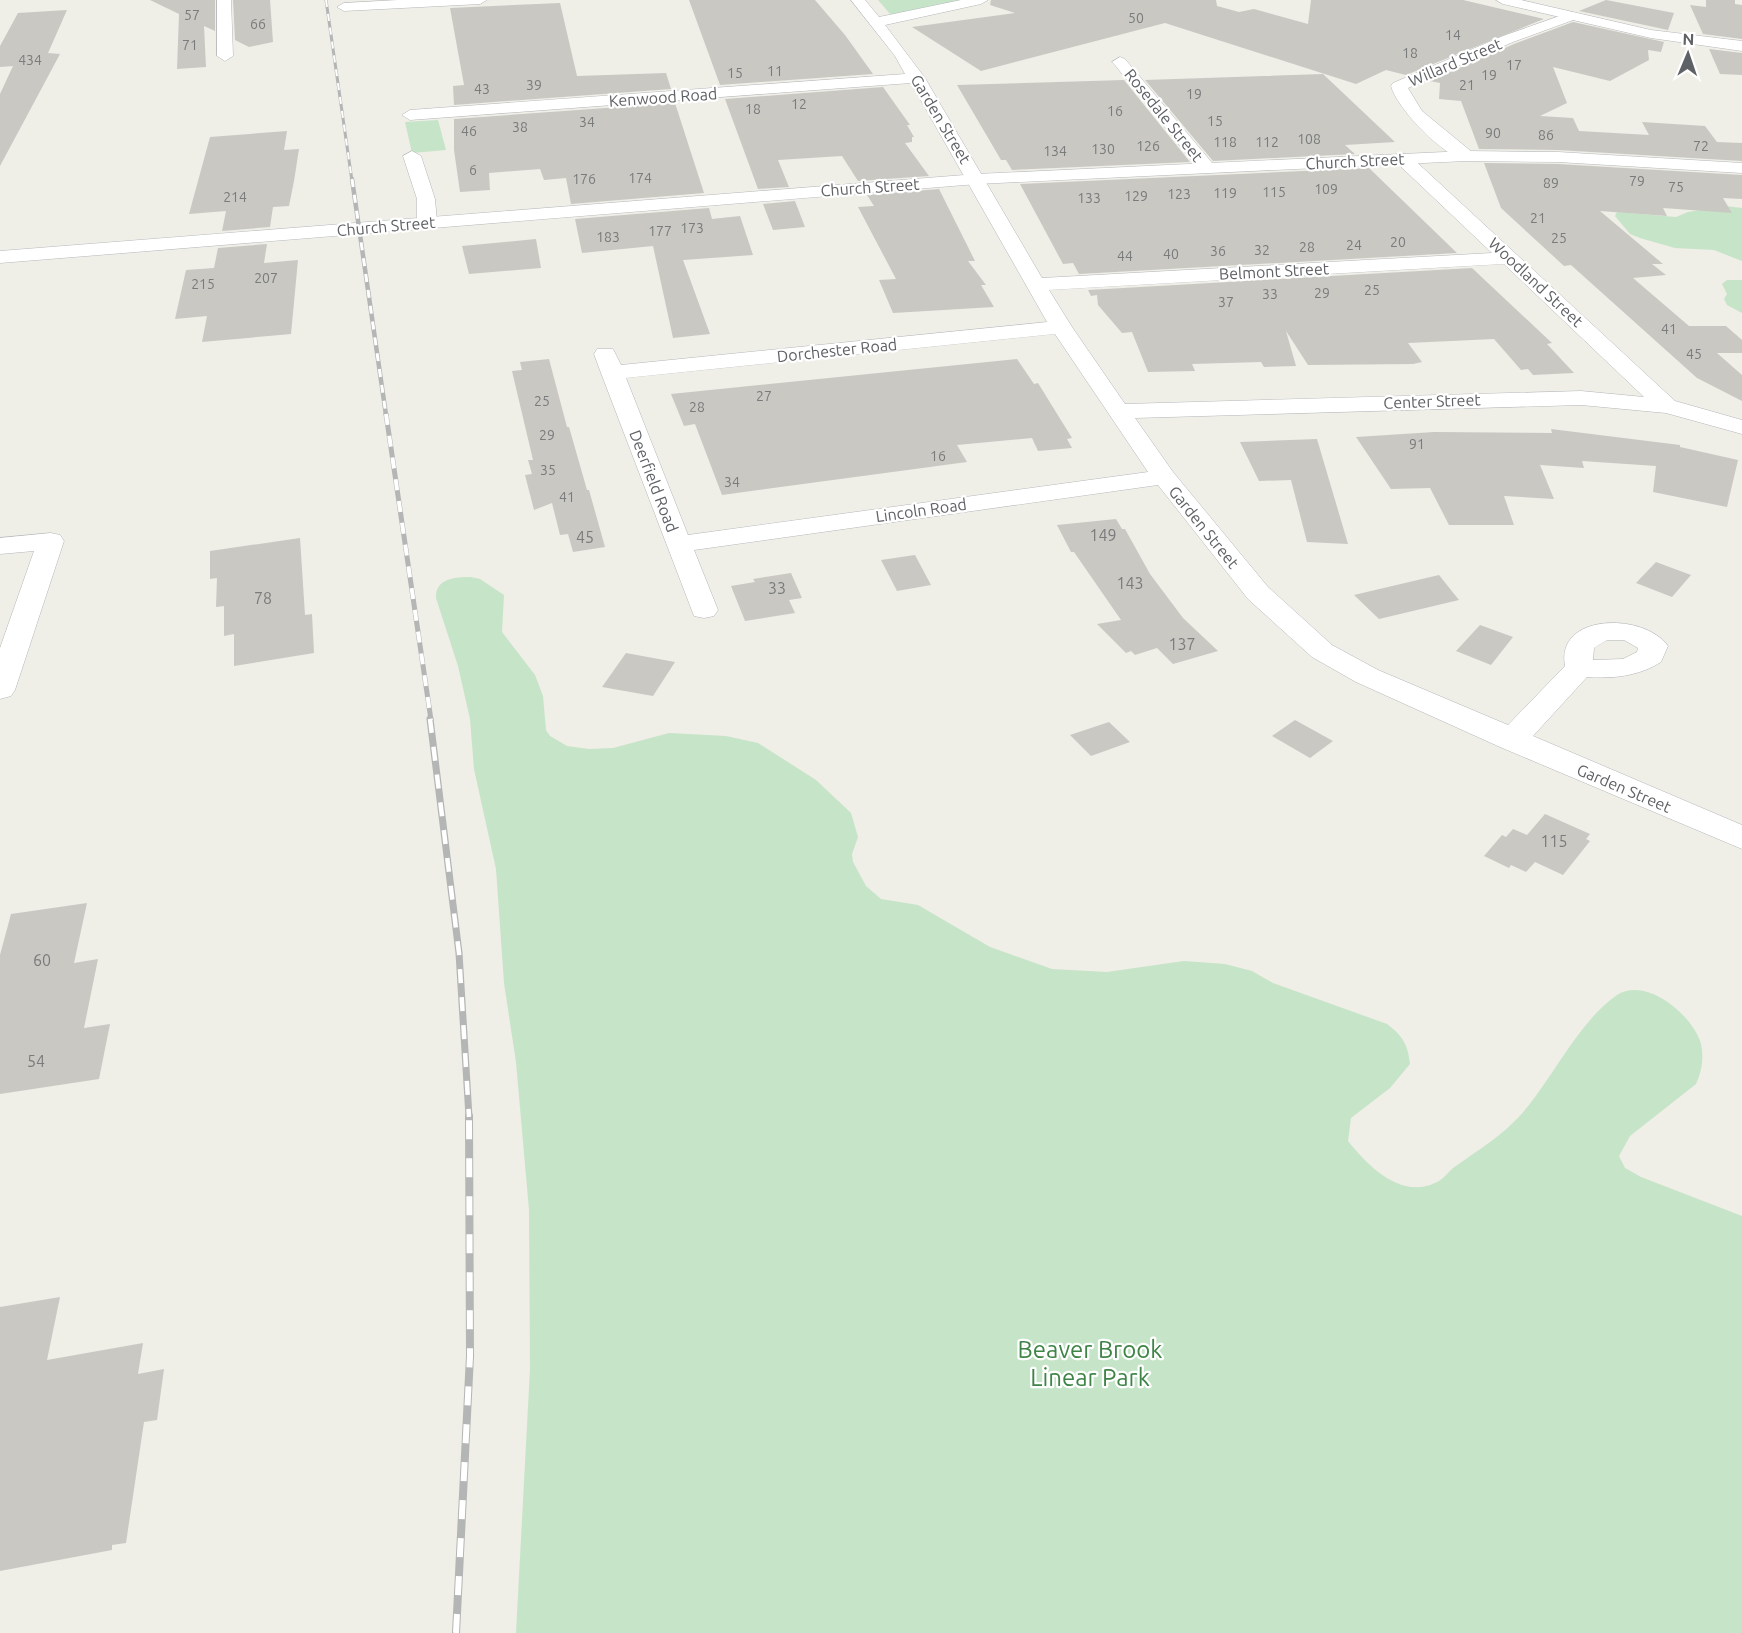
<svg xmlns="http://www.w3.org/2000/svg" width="1742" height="1633" viewBox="0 0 1742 1633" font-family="Ubuntu,sans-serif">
<rect width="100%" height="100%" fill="#efeee7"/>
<path fill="#c6e4c8" d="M878 0H985L955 7 944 3 891 15Z
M438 120 446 150 412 153 405 122Z
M1725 206 1742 208V261L1714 250 1675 248 1640 238 1630 234 1615 216 1617 212 1676 217 1688 212Z
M1727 280H1742V313L1727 305 1724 299 1727 294 1722 284Z
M471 577 480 579 504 595 502 632 535 675 543 696 546 730 550 736 567 746 589 749 613 748 669 733 726 736 758 743 816 780 851 813 858 837 852 854 853 862 866 886 881 899 918 905 990 947 1052 969 1107 972 1184 961 1225 964 1252 971 1273 983 1387 1024C1403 1036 1408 1045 1410 1064L1390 1088 1351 1118 1348 1141C1368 1166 1400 1199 1435 1183 1444 1180 1448 1171 1456 1166 1484 1146 1507 1133 1529 1105 1556 1071 1581 1020 1617 995 1646 976 1693 1015 1701 1044 1704 1058 1702 1071 1696 1084L1630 1136 1619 1156 1625 1168 1641 1177 1742 1216V1633H516L530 1369 529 1210 516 1062 504 983 496 869 474 769 470 719 458 666 436 598C435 578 456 577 471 577Z"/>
<path fill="#cac8c3" d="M150 0H215V31L204 26 206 67 177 69 179 14Z
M233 0H270L273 42 249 47 235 40Z
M689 0H815L845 35 873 74 720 85Z
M991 0H1216L1217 6 1239 12 1254 9 1308 24 1311 0H1463L1544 19 1406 75 1386 70 1356 84 1165 23 981 71 912 27 1015 13 990 5Z
M1606 0 1674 13 1668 30 1579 11Z
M1706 0H1735V4L1742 5V39L1703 34 1690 5 1706 7Z
M560 3 577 76 666 73 671 89 454 105 453 86 464 85 450 8Z
M67 10 48 53 60 54 0 166V94L13 66 0 67V46L18 13Z
M1573 22 1664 42 1661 52 1648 50 1649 60 1610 81 1553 67 1567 103 1540 116 1573 118 1579 131 1649 135 1642 122 1705 126 1717 142 1742 143V161L1558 150 1479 149 1461 101 1439 99 1440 83 1430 81 1514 44Z
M1709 49 1742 53V75L1720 74Z
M1323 74 1395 142 1345 145 1355 154 1213 161 1145 80Z
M1124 80 1190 162 1012 170 1006 160H1001L957 85Z
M883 87 910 125H907L914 137H912V142L905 143 929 176 858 181 842 156 778 160 789 187 758 189 725 99Z
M675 103 704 193 571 204 566 178 544 180 540 169 489 173 490 190 460 192 454 150V119Z
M287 131 284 150 299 149 294 181 289 206 273 207 270 227 222 231 226 211 189 214 210 137Z
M1484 163 1558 164 1742 175V199L1723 198 1732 213 1663 208 1667 216 1600 211 1663 264H1652L1666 275 1633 278 1689 326H1726L1742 340V353H1717L1742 375V401L1697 378 1571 265 1564 266 1501 208Z
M1369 168 1457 253 1079 274 1073 263 1063 264 1020 184Z
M939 189 975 261H968L986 285H981L994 307 893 313 879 280 896 279 858 207 874 206 867 195Z
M795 201 805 227 773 230 763 204Z
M709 208 712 219 740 216 753 255 683 260 710 334 673 338 653 246 582 253 575 219Z
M536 239 541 268 469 274 462 246Z
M267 244 264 263 298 260 291 334 202 342 207 316 175 319 186 270 214 268 218 248Z
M1472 268 1552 343 1547 344 1574 373 1533 375 1528 369 1521 370 1494 339 1408 343 1422 362 1413 364 1308 365 1286 331 1296 366 1264 367 1261 362 1192 364 1195 371 1148 372 1132 332 1122 333 1098 305 1097 295 1091 296 1088 290Z
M549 359 567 427H569L587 490H589L605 547 573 552 568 534 560 535 552 503 534 510 525 475 532 474 528 460H533L512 371 522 370 520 362Z
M1017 359 1034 384 1038 383 1072 438 1067 439 1072 448 1038 451 1032 438 957 445 967 462 722 495 695 424 684 426 671 394Z
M1551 429 1680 445V447L1738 460 1727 507 1653 492 1656 466 1582 461 1584 468 1540 465 1554 499 1504 496 1514 525H1449L1430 488 1391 489 1356 437 1434 432 1552 433Z
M1317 439 1348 544 1307 542 1291 480 1259 481 1240 442Z
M1116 519 1122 529H1125L1150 574 1183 618 1218 651 1173 664 1157 648 1135 655 1131 651 1126 653 1097 624 1121 620 1074 552H1071L1057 525Z
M300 538 305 615 312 614 314 653 234 666V634L224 636V606L216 607 217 578 210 579V551Z
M915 555 931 585 897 591 881 560Z
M1656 562 1691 575 1672 597 1636 583Z
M791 573 802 598 789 600 795 613 745 621 731 586 755 582 753 579Z
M1439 575 1459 600 1379 619 1354 595Z
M1480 625 1513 637 1491 665 1456 651Z
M626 653 675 662 653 696 602 687Z
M1295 720 1333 741 1310 758 1272 736Z
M1109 722 1130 742 1091 756 1070 735Z
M1545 814 1590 834 1586 839 1590 841 1563 875 1535 862 1526 872 1511 865 1509 868 1484 856 1502 835 1506 837 1513 829 1527 835Z
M87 903 74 963 98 959 84 1028 110 1024 99 1079 0 1094V955L11 914Z
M60 1297 47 1360 143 1343 138 1374 164 1369 157 1420 144 1422 126 1543 112 1545V1550L0 1571V1307Z"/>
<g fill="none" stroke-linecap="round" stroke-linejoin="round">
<g stroke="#b4b6ba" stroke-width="1">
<path id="street" d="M217 0H231L233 56 225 61 217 56Z
M398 0H487L480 4 344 11 337 7 344 3Z
M851 0H865L879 17 961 0H988L981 4 885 25 925 78 1042 278 1492 253 1397 163 1394 159 1403 154 1409 155 1675 401 1742 420V434L1666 413 1581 405 1135 418 1173 472 1268 587 1332 645 1378 670 1508 725 1565 666C1555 613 1644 612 1668 646L1661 662C1639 676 1613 679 1587 677L1533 736 1742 825V849L1500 747 1356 682 1312 657 1248 599 1158 485 694 550 718 610 714 616 704 618 694 616 601 373 594 354 597 349H613L621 365 1047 322 911 83 410 120 402 115 410 110 905 74 895 56ZM1504 264 1644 397 1581 391 1125 404 1072 327 1049 290ZM1055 334 1148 472 688 535 626 378ZM1607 640H1624L1638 648 1637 652 1623 659 1593 660 1594 648Z
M1571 12 1576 13V19L1513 42 1408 88 1422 111 1472 152 1475 156 1472 160C1450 165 1396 108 1391 86L1393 83 1503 36Z
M1120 57 1125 59 1213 164 1216 168 1213 172H1201L1115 65 1112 62Z
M412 151 421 156 435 199 437 222 427 228 417 222V199L403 156Z
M51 533 60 535 64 541 15 690 11 696 0 699V648L34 551 0 554V538Z"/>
</g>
<g stroke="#b5b8bc" stroke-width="1">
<path id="secondary" d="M1496 0H1521L1651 30 1742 41V51L1651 38 1503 4Z
M1466 151 1558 152 1742 163V173L1558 162 1466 161 977 184 0 263V251L977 174Z"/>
</g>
<use href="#street" fill="#fff" fill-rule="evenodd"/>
<use href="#secondary" fill="#fff" fill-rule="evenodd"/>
<g stroke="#b4b5b5" stroke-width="3">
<path id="rail-far4" d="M326 0 352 181"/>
</g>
<g stroke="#b4b5b5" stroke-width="4.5">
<path id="rail-far3" d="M352 179 386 415"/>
</g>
<g stroke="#b4b5b5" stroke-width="5">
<path id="rail-far2" d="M386 414 431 720"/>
</g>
<g stroke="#b4b5b5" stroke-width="7">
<path id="rail-far1" d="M430 719 459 953 469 1117"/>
</g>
<g stroke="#b4b5b5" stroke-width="8">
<path id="rail" d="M456 1633 470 1356 469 1116"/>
</g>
<use href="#rail-far4" stroke="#fff" stroke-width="2" stroke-dasharray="7" stroke-linecap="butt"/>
<use href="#rail-far3" stroke="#fff" stroke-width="3" stroke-dasharray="8" stroke-linecap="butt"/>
<use href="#rail-far2" stroke="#fff" stroke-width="4" stroke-dasharray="11" stroke-linecap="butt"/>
<use href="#rail-far1" stroke="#fff" stroke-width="4.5" stroke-dasharray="14" stroke-linecap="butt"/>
<use href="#rail" stroke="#fff" stroke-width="6" stroke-dasharray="19" stroke-linecap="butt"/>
</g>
<g text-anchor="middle" stroke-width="4.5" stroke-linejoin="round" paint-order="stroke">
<g font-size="14" fill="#797b7c">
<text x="192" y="20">57</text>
<text x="1136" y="23">50</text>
<text x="258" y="29">66</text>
<text x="1453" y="40">14</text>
<text x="190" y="50">71</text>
<text x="1410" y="58">18</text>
<text x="30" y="65">434</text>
<text x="1514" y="70">17</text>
<text x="775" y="76">11</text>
<text x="735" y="78">15</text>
<text x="1489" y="80">19</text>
<text x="534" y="90">39</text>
<text x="1467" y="90">21</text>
<text x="482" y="94">43</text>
<text x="1194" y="99">19</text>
<text x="799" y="109">12</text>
<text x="753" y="114">18</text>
<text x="1115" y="116">16</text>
<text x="1215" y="126">15</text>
<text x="587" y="127">34</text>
<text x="520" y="132">38</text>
<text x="469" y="136">46</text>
<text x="1493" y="138">90</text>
<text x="1546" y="140">86</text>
<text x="1309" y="144">108</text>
<text x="1225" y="147">118</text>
<text x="1267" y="147">112</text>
<text x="1148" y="151">126</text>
<text x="1701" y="151">72</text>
<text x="1103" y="154">130</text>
<text x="1055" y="156">134</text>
<text x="473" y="175">6</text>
<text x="640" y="183">174</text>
<text x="584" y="184">176</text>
<text x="1637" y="186">79</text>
<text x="1551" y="188">89</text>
<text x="1676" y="192">75</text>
<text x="1326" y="194">109</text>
<text x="1274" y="197">115</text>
<text x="1225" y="198">119</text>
<text x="1179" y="199">123</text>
<text x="1136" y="201">129</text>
<text x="235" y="202">214</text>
<text x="1089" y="203">133</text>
<text x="1538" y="223">21</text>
<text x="692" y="233">173</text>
<text x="660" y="236">177</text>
<text x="608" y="242">183</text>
<text x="1559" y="243">25</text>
<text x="1398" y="247">20</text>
<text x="1354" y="250">24</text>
<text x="1307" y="252">28</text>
<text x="1262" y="255">32</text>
<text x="1218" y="256">36</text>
<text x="1171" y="259">40</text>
<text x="1125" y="261">44</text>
<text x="266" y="283">207</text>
<text x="203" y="289">215</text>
<text x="1372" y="295">25</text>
<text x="1322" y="298">29</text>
<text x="1270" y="299">33</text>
<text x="1226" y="307">37</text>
<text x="1669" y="334">41</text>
<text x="1694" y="359">45</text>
<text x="764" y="401">27</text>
<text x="542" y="406">25</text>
<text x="697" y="412">28</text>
<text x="547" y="440">29</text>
<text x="1417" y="449">91</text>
<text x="938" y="461">16</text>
<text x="548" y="475">35</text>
<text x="732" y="487">34</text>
<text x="567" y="502">41</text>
</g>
<g font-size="16" fill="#5e6165" stroke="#fff">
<text transform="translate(1455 62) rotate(-23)" y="6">Willard Street</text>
<text transform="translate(663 97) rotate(-4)" y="6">Kenwood Road</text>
<text transform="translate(1164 115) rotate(51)" y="6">Rosedale Street</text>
<text transform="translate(941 119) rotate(59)" y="6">Garden Street</text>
<text transform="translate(1355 161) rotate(-3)" y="6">Church Street</text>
<text transform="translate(870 187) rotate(-4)" y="6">Church Street</text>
<text transform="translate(386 226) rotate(-5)" y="6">Church Street</text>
<text transform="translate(1274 271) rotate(-3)" y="6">Belmont Street</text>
<text transform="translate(1536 282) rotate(43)" y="6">Woodland Street</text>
<text transform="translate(837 350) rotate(-6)" y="6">Dorchester Road</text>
<text transform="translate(1432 401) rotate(-2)" y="6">Center Street</text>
<text transform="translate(654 481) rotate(69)" y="6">Deerfield Road</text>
<text transform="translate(921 510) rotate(-8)" y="6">Lincoln Road</text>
<text transform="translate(1204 527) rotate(51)" y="6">Garden Street</text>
<text transform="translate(1624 788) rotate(23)" y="6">Garden Street</text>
</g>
<g font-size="16" fill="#797b7c">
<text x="1103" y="541">149</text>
<text x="585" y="543">45</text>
<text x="1130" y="589">143</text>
<text x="777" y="594">33</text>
<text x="263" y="604">78</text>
<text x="1182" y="650">137</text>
<text x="1554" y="847">115</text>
<text x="42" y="966">60</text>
<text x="36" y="1067">54</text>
</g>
<g font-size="24" fill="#3f8447" stroke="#fff">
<text x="1090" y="1358">Beaver Brook<tspan x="1090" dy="28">Linear Park</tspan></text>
</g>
</g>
<g transform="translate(1688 54) rotate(2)" stroke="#ffffff" stroke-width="4.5" paint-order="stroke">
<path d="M0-4.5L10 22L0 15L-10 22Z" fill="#5e6165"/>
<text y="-9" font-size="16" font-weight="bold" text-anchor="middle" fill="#5e6165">N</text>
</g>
</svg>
